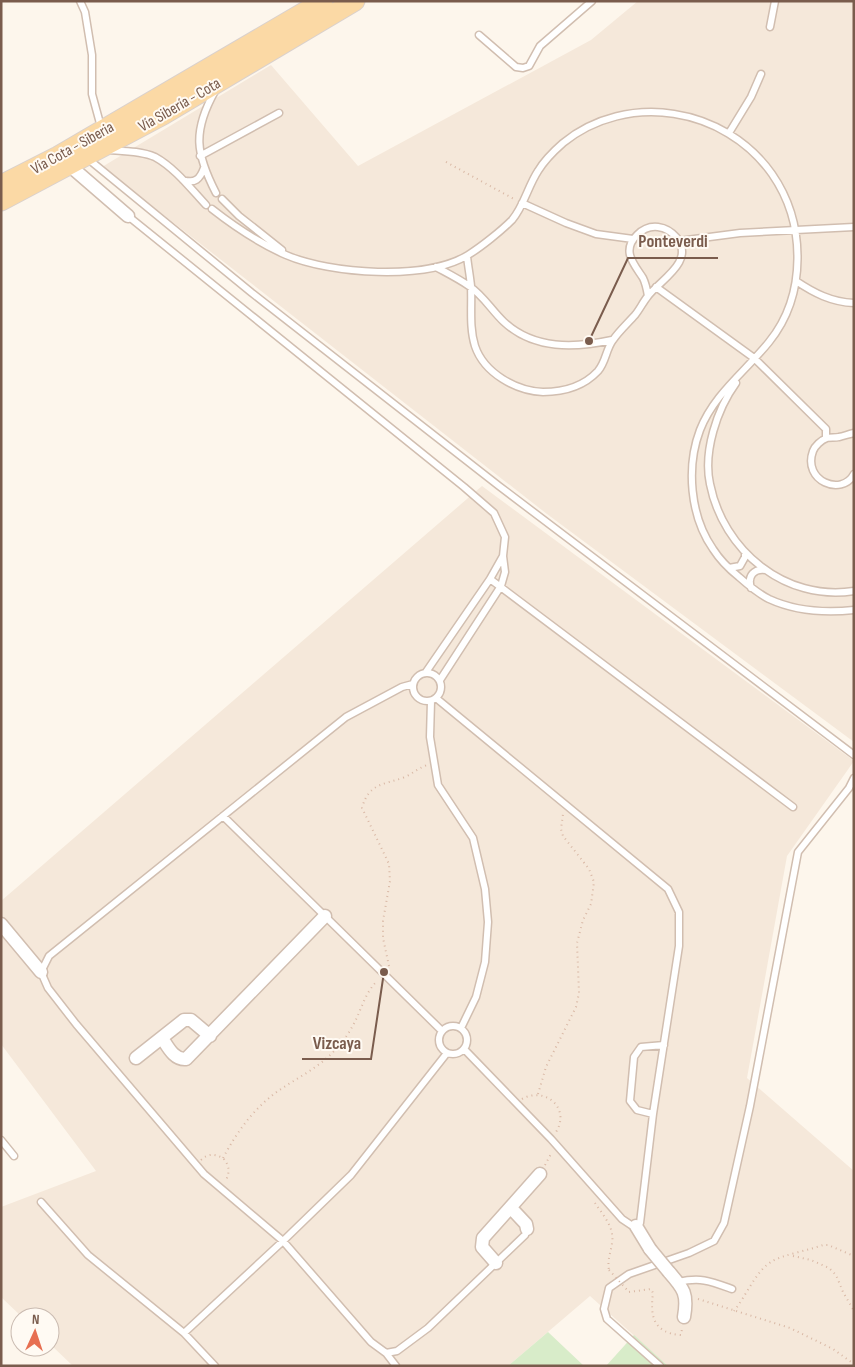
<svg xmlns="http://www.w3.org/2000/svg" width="855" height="1367" viewBox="0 0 855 1367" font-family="'Sofia Sans Condensed',sans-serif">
<rect width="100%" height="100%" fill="#fdf6ec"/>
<path fill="#f5e8da" d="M638 1H854V742L547 514 102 167 271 65 358 166 591 40Z
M482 486 854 761 787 856 747 1078 854 1171V1366H668L590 1296 508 1366H73L50 1344V1317H22L1 1297V1207L96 1171 1 1044V901Z"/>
<path fill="#d8ecc9" d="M548 1332 584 1366H508Z
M634 1335 668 1366H606Z"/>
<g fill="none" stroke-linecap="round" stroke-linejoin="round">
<g stroke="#d1beb0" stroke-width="9">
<path id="lane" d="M80 1 85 12 92 55V94L101 127
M770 27 775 1
M479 35 516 67 523 68 529 66 540 46 592 1
M215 91C192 132 196 154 216 193
M729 133 751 97 761 74
M109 150C124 151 141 151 155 157 175 168 191 189 206 205
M200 156 279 113
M87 158 252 293 499 486 854 755
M183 180C195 184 200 179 204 168
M222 199 239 216 282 250
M522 203 566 223 596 234 633 239
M212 209C235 227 259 243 286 255 330 274 426 281 468 255 481 247 501 231 512 220 524 206 528 186 538 171 544 161 555 150 563 143 627 91 725 107 772 174 806 223 807 295 769 342 745 372 714 394 700 430 686 467 690 516 713 549 720 560 729 569 739 577 748 585 757 593 769 599 795 611 825 613 854 610
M128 216 464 487 494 513 505 537 503 556 505 572 501 586 440 680
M679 241 740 233 854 227
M467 256C468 266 470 276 471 286 472 306 469 327 475 346 484 373 516 391 543 392 564 392 584 386 598 371 606 362 606 349 613 340 619 331 628 323 635 315 640 309 643 302 648 296 660 280 695 262 677 238 672 232 666 228 658 227 650 226 643 229 637 235 621 251 634 264 643 278 646 284 647 290 648 296
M436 267C447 273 459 279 469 286 483 295 492 311 504 322 534 350 575 348 612 340
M796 281C814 293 831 302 854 303
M656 287 754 358 826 429V438
M736 383C717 409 703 452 710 484 723 550 785 602 854 591
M854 433C849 434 844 436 839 437 835 438 830 437 827 438 821 440 815 446 813 451 802 481 842 497 854 474
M729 568 740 566 745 557V552
M490 579 793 807
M751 588C747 576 754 568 766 570
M426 672 490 579 503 556
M413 687a14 14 0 1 1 28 0a14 14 0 1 1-28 0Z
M436 698 668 889 679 912V946L653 1114 640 1223 636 1226 631 1225 622 1219 551 1139 465 1050
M431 701 430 737 438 785 473 838 485 889 488 922 485 962 476 997 461 1028
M223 816 442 1031
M439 1040a14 14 0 1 1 28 0a14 14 0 1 1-28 0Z
M653 1114 637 1110 630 1101 634 1057 641 1047 664 1045
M1 1140 14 1156
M41 1202 88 1255 184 1333 215 1366
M678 1282C701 1277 710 1281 732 1289
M184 1333 283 1241 351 1175 447 1053
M386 1353 397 1351 428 1328 525 1235 527 1229
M396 1366 386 1353 371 1342 283 1241 204 1174 76 1024 48 988 41 972 49 956 346 717 402 687 413 684
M660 1366 607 1319 604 1309 609 1288 629 1274 689 1253 714 1241 724 1223 750 1106 798 852 849 788 854 778"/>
</g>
<g stroke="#d1beb0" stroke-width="15">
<path id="street" d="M69 165 128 216
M1 924 41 972
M162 1038C168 1047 174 1060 186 1059L325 916
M136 1058 184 1020H191L210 1036
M511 1208 526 1224 527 1229
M636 1226 650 1249
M496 1263 482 1247 483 1238 540 1174
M669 1272C684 1289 688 1294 684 1317"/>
</g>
<g stroke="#dad1cd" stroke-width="21">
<path id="primary" d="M1 185 58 156 323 1
M1 201 163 115 355 1"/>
</g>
<path stroke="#d9b8a5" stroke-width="2" stroke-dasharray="1 4" stroke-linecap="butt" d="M446 162 514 199
M389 966 383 938V921L390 881 389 864 362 808C369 782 385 785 405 777 413 773 419 768 427 765
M538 1094 546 1067 576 1007 579 993 577 943 583 920 591 904 594 882 589 869 563 836 561 829 563 814
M522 1099C545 1086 571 1108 556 1132
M223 1158C237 1132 253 1109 278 1091 297 1078 320 1067 336 1049 342 1042 348 1035 352 1027 361 1012 364 994 377 981
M201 1160C208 1153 215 1154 223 1158 230 1166 230 1173 225 1182
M545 1165 551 1154
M595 1203C603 1215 615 1228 612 1243 611 1252 607 1260 609 1270
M793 1256 811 1260 829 1268 836 1275 843 1292 854 1311
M629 1292 651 1289 653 1293C650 1316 653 1333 681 1335L682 1329
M698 1299 790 1328 833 1349 854 1364
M734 1311C746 1296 756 1271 771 1262 781 1255 810 1250 823 1245H828L854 1256"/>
<use href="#lane" stroke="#fff" stroke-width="6"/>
<use href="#street" stroke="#fff" stroke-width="12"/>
<use href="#primary" stroke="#fbd9a5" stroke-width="19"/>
<g stroke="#d1beb0" stroke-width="15" stroke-linecap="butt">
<path id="street-bridge" d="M650 1249 669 1272"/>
</g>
<path stroke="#d9b8a5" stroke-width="2" stroke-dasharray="1 4" stroke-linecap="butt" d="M609 1270 629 1292"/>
<use href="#street-bridge" stroke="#fff" stroke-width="12"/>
</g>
<g text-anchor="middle" stroke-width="4" stroke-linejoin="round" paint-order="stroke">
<g font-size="16" fill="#7a5c4d" stroke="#fffaf3">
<text transform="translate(179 104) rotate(-30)" y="6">Vía Sibería - Cota</text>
<text transform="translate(72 147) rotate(-29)" y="6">Vía Cota - Siberia</text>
</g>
</g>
<path fill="none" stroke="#7a5c4d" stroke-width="2" d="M589 341L628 258H718M384 972L371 1059H302"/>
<g fill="#7a5c4d" stroke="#fffaf3" stroke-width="2">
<circle cx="589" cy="341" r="5"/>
<circle cx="384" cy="972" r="5"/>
</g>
<g font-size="18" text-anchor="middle" font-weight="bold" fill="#7a5c4d" stroke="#fffaf3" stroke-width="4" stroke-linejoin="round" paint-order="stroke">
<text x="673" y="247">Ponteverdi</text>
<text x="337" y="1049">Vizcaya</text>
</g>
<rect width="855" height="1367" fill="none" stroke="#7a5c4d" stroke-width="5"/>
<g transform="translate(35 1332) rotate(3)"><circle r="24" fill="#fffaf3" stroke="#cabbb1"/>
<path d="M0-4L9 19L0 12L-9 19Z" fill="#e76f51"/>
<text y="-8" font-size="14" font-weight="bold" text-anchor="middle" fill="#7a5c4d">N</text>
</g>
</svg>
